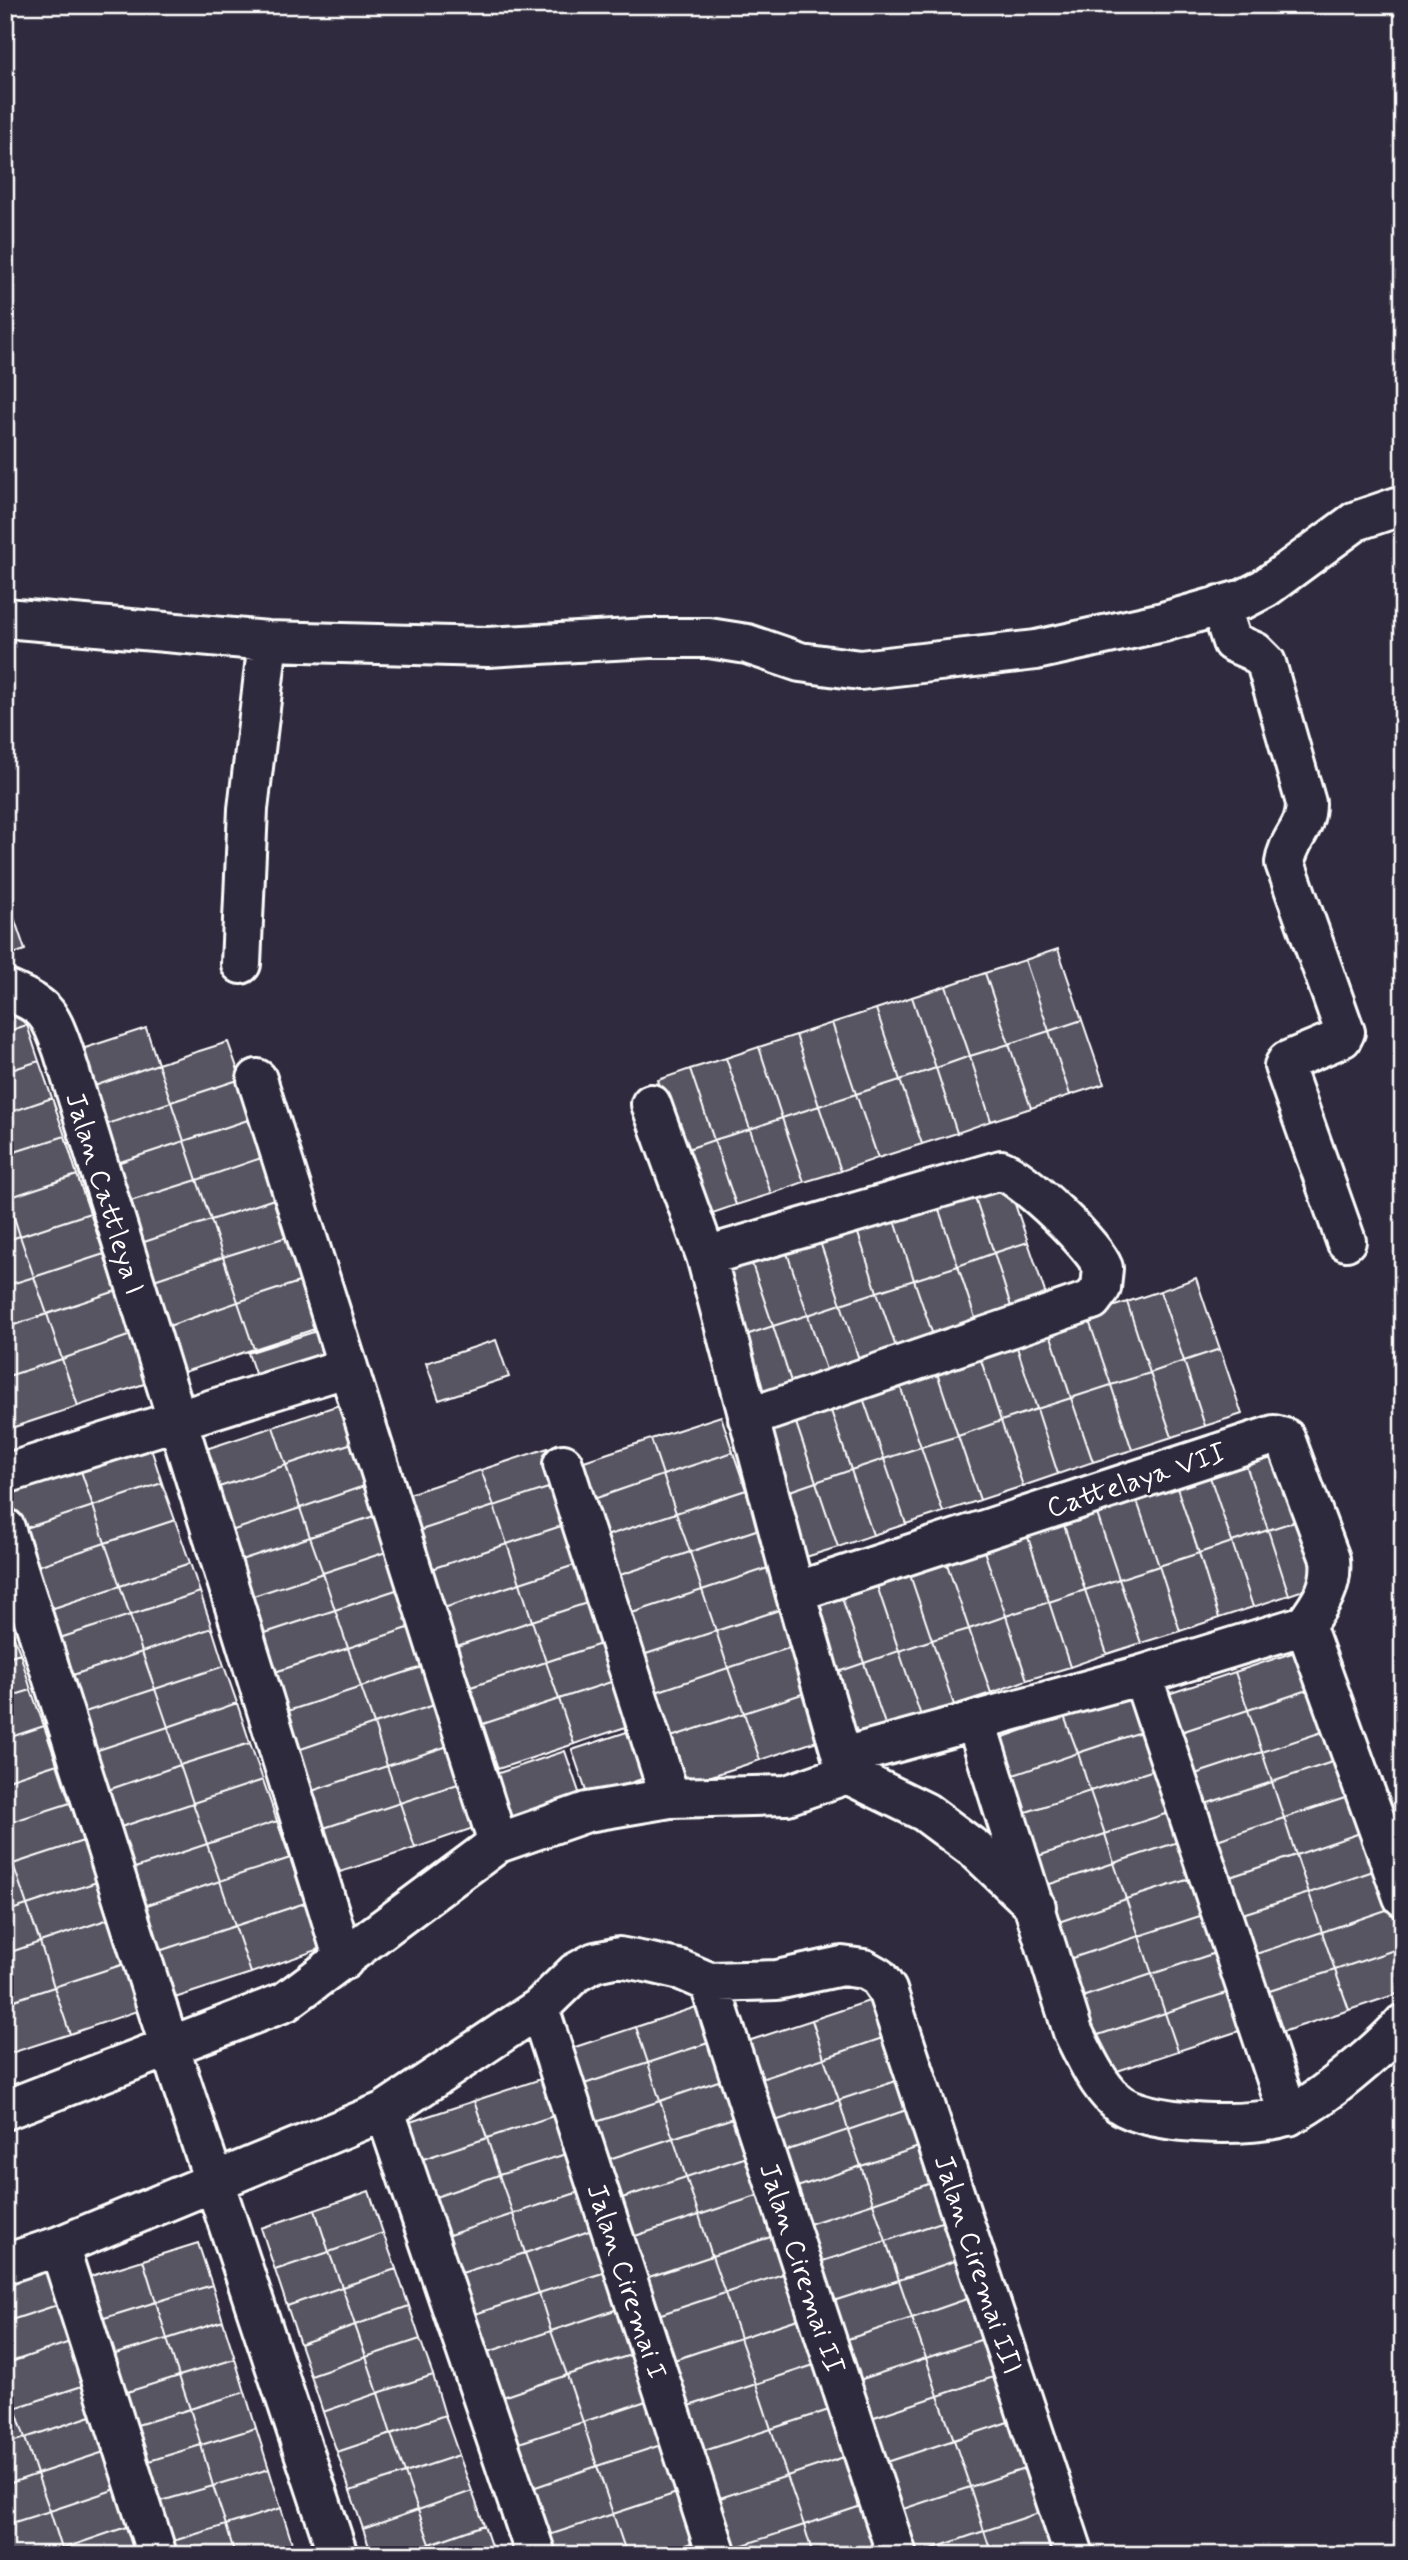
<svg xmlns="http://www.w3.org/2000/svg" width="1408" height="2560" viewBox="0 0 1408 2560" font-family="Mynerve,sans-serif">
<rect width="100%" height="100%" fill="#2f2a3d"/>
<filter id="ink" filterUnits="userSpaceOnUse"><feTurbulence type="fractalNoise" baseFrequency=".0143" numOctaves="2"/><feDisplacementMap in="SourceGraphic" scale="14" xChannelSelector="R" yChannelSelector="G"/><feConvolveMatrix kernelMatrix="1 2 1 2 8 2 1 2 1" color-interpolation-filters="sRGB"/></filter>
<g filter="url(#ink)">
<path fill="#595564" stroke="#fff" stroke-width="2" d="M5 891 25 950 5 957Z
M1058 949 1082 1020 1049 1031 1025 960Z
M1025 960 1049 1031 1009 1044 985 973Z
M985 973 1009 1044 970 1056 946 986Z
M946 986 970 1056 936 1068 912 997Z
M17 996 27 1025 5 1032V999Z
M912 997 936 1068 900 1080 876 1009Z
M876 1009 900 1080 856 1094 832 1023Z
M1082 1020 1104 1084 1070 1095 1049 1031Z
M832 1023 856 1094 819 1106 796 1035Z
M27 1025 39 1061 5 1072V1032Z
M146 1028 158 1064 83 1090 70 1053Z
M1049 1031 1070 1095 1031 1108 1009 1044Z
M796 1035 819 1106 782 1118 759 1047Z
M228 1042 241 1079 171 1102 158 1064Z
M1009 1044 1031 1108 991 1121 970 1056Z
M759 1047 782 1118 750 1129 726 1058Z
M970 1056 991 1121 957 1133 936 1068Z
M726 1058 750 1129 714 1140 690 1069Z
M39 1061 52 1098 5 1114V1072Z
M158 1064 171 1102 96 1128 83 1090Z
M936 1068 957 1133 922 1144 900 1080Z
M690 1069 714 1140 682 1151 658 1080Z
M241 1079 254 1118 184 1141 171 1102Z
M900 1080 922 1144 878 1158 856 1094Z
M856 1094 878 1158 841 1171 819 1106Z
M52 1098 65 1136 5 1155V1114Z
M171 1102 184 1141 108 1166 96 1128Z
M819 1106 841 1171 804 1182 782 1118Z
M254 1118 267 1156 197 1180 184 1141Z
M782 1118 804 1182 771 1194 750 1129Z
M750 1129 771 1194 736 1205 714 1140Z
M65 1136 77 1175 8 1198 5 1155Z
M714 1140 736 1205 704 1216 682 1151Z
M184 1141 197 1180 121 1204 108 1166Z
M267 1156 280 1197 211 1220 197 1180Z
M1004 1172 1028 1242 994 1253 970 1183Z
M77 1175 90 1213 20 1236 8 1198Z
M197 1180 211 1220 135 1245 121 1204Z
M970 1183 994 1253 958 1266 934 1195Z
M934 1195 958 1266 914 1280 891 1208Z
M280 1197 293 1235 223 1257 211 1220Z
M8 1198 20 1236 5 1241V1199Z
M891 1208 914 1280 877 1292 854 1221Z
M90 1213 104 1254 34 1277 20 1236Z
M211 1220 223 1257 148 1282 135 1245Z
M854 1221 877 1292 841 1304 817 1233Z
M817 1233 841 1304 808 1315 784 1244Z
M293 1235 308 1279 238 1302 223 1257Z
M20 1236 34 1277 5 1286V1241Z
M1028 1242 1050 1307 1015 1319 994 1253Z
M784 1244 808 1315 773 1326 749 1255Z
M994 1253 1015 1319 979 1330 958 1266Z
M104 1254 116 1291 47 1314 34 1277Z
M749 1255 773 1326 740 1337 716 1266Z
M223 1257 238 1302 163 1328 148 1282Z
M958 1266 979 1330 936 1344 914 1280Z
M34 1277 47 1314 5 1328V1286Z
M1196 1278 1220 1349 1184 1361 1160 1291Z
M308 1279 324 1326 254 1349 238 1302Z
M914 1280 936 1344 899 1356 877 1292Z
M116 1291 131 1335 62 1359 47 1314Z
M1160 1291 1184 1361 1150 1373 1127 1302Z
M877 1292 899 1356 862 1369 841 1304Z
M238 1302 254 1349 178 1374 163 1328Z
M1127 1302 1150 1373 1111 1385 1087 1315Z
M841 1304 862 1369 829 1379 808 1315Z
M47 1314 62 1359 5 1377V1328Z
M808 1315 829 1379 794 1391 773 1326Z
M1087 1315 1111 1385 1071 1398 1048 1327Z
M773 1326 794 1391 762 1401 740 1337Z
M1048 1327 1071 1398 1037 1409 1014 1338Z
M323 1329 336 1365 261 1391 248 1353Z
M131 1335 147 1383 78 1406 62 1359Z
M1014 1338 1037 1409 1001 1421 978 1351Z
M496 1340 509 1377 439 1400 426 1363Z
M1220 1349 1242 1414 1205 1426 1184 1361Z
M978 1351 1001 1421 958 1436 934 1364Z
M62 1359 78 1406 5 1430V1377Z
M1184 1361 1205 1426 1172 1437 1150 1373Z
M934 1364 958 1436 921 1447 897 1377Z
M1150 1373 1172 1437 1132 1450 1111 1385Z
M897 1377 921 1447 884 1459 860 1389Z
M1111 1385 1132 1450 1093 1462 1071 1398Z
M860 1389 884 1459 851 1470 827 1399Z
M1071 1398 1093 1462 1058 1474 1037 1409Z
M827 1399 851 1470 816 1482 792 1411Z
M342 1404 355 1442 286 1465 273 1427Z
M1037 1409 1058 1474 1023 1486 1001 1421Z
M792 1411 816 1482 784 1493 760 1422Z
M721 1416 733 1452 663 1475 651 1439Z
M1001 1421 1023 1486 980 1500 958 1436Z
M273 1427 286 1465 210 1490 197 1452Z
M958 1436 980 1500 943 1512 921 1447Z
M651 1439 663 1475 588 1501 575 1464Z
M355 1442 370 1484 300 1508 286 1465Z
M150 1445 162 1483 93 1506 80 1468Z
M551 1447 563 1483 494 1506 481 1470Z
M921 1447 943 1512 906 1524 884 1459Z
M1279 1448 1302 1519 1268 1530 1244 1459Z
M733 1452 746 1490 676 1513 663 1475Z
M884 1459 906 1524 873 1535 851 1470Z
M1244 1459 1268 1530 1232 1542 1208 1471Z
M286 1465 300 1508 225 1533 210 1490Z
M80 1468 93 1506 17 1531 5 1493Z
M481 1470 494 1506 418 1531 406 1495Z
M851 1470 873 1535 838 1547 816 1482Z
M1208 1471 1232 1542 1199 1553 1175 1482Z
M663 1475 676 1513 600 1538 588 1501Z
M816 1482 838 1547 806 1557 784 1493Z
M1175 1482 1199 1553 1159 1566 1135 1495Z
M162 1483 175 1520 105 1543 93 1506Z
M563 1483 576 1521 507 1544 494 1506Z
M370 1484 380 1514 310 1537 300 1508Z
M746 1490 759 1529 690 1552 676 1513Z
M1135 1495 1159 1566 1119 1579 1095 1508Z
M93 1506 105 1543 29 1569 17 1531Z
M494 1506 507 1544 431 1569 418 1531Z
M300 1508 310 1537 235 1562 225 1533Z
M1095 1508 1119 1579 1085 1590 1062 1519Z
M676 1513 690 1552 614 1577 600 1538Z
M380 1514 392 1550 323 1573 310 1537Z
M1062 1519 1085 1590 1049 1602 1026 1531Z
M1302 1519 1324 1583 1289 1595 1268 1530Z
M175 1520 190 1563 120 1586 105 1543Z
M576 1521 590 1560 520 1583 507 1544Z
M759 1529 771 1567 702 1590 690 1552Z
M1268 1530 1289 1595 1253 1607 1232 1542Z
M1026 1531 1049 1602 1006 1616 982 1545Z
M310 1537 323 1573 247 1598 235 1562Z
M1232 1542 1253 1607 1219 1618 1199 1553Z
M105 1543 120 1586 45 1611 29 1569Z
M507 1544 520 1583 444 1608 431 1569Z
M982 1545 1006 1616 969 1629 945 1558Z
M392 1550 405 1587 335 1610 323 1573Z
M690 1552 702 1590 626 1615 614 1577Z
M1199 1553 1219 1618 1180 1631 1159 1566Z
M945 1558 969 1629 932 1640 908 1569Z
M590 1560 602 1598 532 1621 520 1583Z
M190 1563 200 1592 130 1615 120 1586Z
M1159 1566 1180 1631 1141 1643 1119 1579Z
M771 1567 785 1608 716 1631 702 1590Z
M908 1569 932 1640 899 1651 875 1580Z
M323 1573 335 1610 259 1635 247 1598Z
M1119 1579 1141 1643 1107 1654 1085 1590Z
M875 1580 899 1651 864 1663 840 1592Z
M520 1583 532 1621 457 1646 444 1608Z
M120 1586 130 1615 54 1640 45 1611Z
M405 1587 417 1625 348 1648 335 1610Z
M702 1590 716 1631 640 1656 626 1615Z
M1085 1590 1107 1654 1070 1667 1049 1602Z
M200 1592 212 1628 142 1652 130 1615Z
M840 1592 864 1663 832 1674 808 1603Z
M602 1598 616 1639 546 1662 532 1621Z
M1049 1602 1070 1667 1027 1680 1006 1616Z
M785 1608 798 1645 728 1668 716 1631Z
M335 1610 348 1648 272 1673 259 1635Z
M130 1615 142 1652 67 1677 54 1640Z
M1006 1616 1027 1680 991 1693 969 1629Z
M532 1621 546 1662 471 1687 457 1646Z
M9 1624 20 1653 5 1658V1625Z
M417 1625 431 1664 361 1687 348 1648Z
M212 1628 224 1666 155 1689 142 1652Z
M969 1629 991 1693 954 1705 932 1640Z
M716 1631 728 1668 653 1693 640 1656Z
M616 1639 629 1676 559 1699 546 1662Z
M932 1640 954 1705 921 1716 899 1651Z
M798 1645 814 1690 744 1713 728 1668Z
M348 1648 361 1687 285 1712 272 1673Z
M1304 1649 1317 1687 1248 1710 1235 1672Z
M899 1651 921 1716 886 1727 864 1663Z
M142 1652 155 1689 79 1714 67 1677Z
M20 1653 31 1690 5 1698V1658Z
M546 1662 559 1699 483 1724 471 1687Z
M864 1663 886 1727 853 1738 832 1674Z
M431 1664 444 1702 374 1724 361 1687Z
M224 1666 237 1703 168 1727 155 1689Z
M728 1668 744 1713 668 1738 653 1693Z
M1235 1672 1248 1710 1172 1735 1159 1697Z
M629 1676 644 1721 574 1744 559 1699Z
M361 1687 374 1724 298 1750 285 1712Z
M1317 1687 1331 1729 1262 1752 1248 1710Z
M155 1689 168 1727 92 1752 79 1714Z
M31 1690 44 1726 5 1739V1698Z
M814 1690 829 1737 760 1760 744 1713Z
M1134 1694 1147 1730 1078 1753 1064 1716Z
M559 1699 574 1744 498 1769 483 1724Z
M444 1702 457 1743 387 1766 374 1724Z
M237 1703 250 1743 180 1765 168 1727Z
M1248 1710 1262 1752 1186 1777 1172 1735Z
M744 1713 760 1760 684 1785 668 1738Z
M1064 1716 1078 1753 1002 1779 989 1742Z
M374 1724 387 1766 312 1791 298 1750Z
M44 1726 57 1764 5 1781V1739Z
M168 1727 180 1765 105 1791 92 1752Z
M642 1727 657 1774 588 1797 572 1750Z
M1331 1729 1341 1759 1272 1782 1262 1752Z
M1147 1730 1160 1768 1090 1791 1078 1753Z
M250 1743 263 1780 193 1803 180 1765Z
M457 1743 470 1780 400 1803 387 1766Z
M565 1751 581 1798 505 1823 490 1776Z
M1262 1752 1272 1782 1196 1807 1186 1777Z
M1078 1753 1090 1791 1014 1816 1002 1779Z
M1341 1759 1354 1795 1284 1818 1272 1782Z
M57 1764 70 1803 5 1824V1781Z
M180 1765 193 1803 118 1828 105 1791Z
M387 1766 400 1803 324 1828 312 1791Z
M1160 1768 1174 1811 1105 1834 1090 1791Z
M263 1780 277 1821 207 1844 193 1803Z
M470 1780 485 1824 415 1848 400 1803Z
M1272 1782 1284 1818 1208 1843 1196 1807Z
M1090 1791 1105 1834 1029 1859 1014 1816Z
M1354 1795 1366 1831 1296 1855 1284 1818Z
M70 1803 83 1841 13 1864 5 1840V1824Z
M193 1803 207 1844 132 1869 118 1828Z
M400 1803 415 1848 340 1872 324 1828Z
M1174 1811 1184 1840 1114 1863 1105 1834Z
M1284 1818 1296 1855 1221 1880 1208 1843Z
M277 1821 290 1858 220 1881 207 1844Z
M1366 1831 1379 1869 1309 1893 1296 1855Z
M1105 1834 1114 1863 1038 1888 1029 1859Z
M5 1840 13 1864 5 1866Z
M1184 1840 1196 1877 1126 1899 1114 1863Z
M83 1841 97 1882 27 1905 13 1864Z
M207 1844 220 1881 144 1906 132 1869Z
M1296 1855 1309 1893 1233 1917 1221 1880Z
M290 1858 305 1903 235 1926 220 1881Z
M1114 1863 1126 1899 1050 1925 1038 1888Z
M13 1864 27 1905 5 1912V1866Z
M1379 1869 1392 1908 1322 1932 1309 1893Z
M1196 1877 1209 1913 1139 1936 1126 1899Z
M220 1881 235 1926 159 1951 144 1906Z
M97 1882 109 1919 40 1942 27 1905Z
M1309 1893 1322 1932 1247 1957 1233 1917Z
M1126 1899 1139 1936 1063 1961 1050 1925Z
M305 1903 320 1949 251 1973 235 1926Z
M27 1905 40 1942 5 1954V1912Z
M1392 1908 1403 1947 1335 1970 1322 1932Z
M1209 1913 1221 1951 1152 1974 1139 1936Z
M109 1919 124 1964 54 1987 40 1942Z
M235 1926 251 1973 175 1998 159 1951Z
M1322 1932 1335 1970 1260 1994 1247 1957Z
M1139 1936 1152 1974 1076 1999 1063 1961Z
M40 1942 54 1987 5 2003V1954Z
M1403 1947V1992L1349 2010 1335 1970Z
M1221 1951 1235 1990 1165 2013 1152 1974Z
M124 1964 140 2010 70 2034 54 1987Z
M1335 1970 1349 2010 1273 2035 1260 1994Z
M1152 1974 1165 2013 1089 2038 1076 1999Z
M54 1987 70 2034 5 2055V2003Z
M1235 1990 1248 2028 1178 2051 1165 2013Z
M881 1997 894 2034 824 2058 812 2020Z
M705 2004 717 2040 648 2063 636 2027Z
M1165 2013 1178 2051 1102 2076 1089 2038Z
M812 2020 824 2058 749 2083 736 2045Z
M636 2027 648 2063 572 2088 560 2052Z
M894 2034 908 2077 839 2100 824 2058Z
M717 2040 730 2077 660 2101 648 2063Z
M824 2058 839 2100 763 2125 749 2083Z
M648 2063 660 2101 584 2126 572 2088Z
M730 2077 742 2115 673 2138 660 2101Z
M908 2077 918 2106 848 2130 839 2100Z
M544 2078 556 2115 487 2138 474 2101Z
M839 2100 848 2130 773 2155 763 2125Z
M474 2101 487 2138 411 2163 398 2126Z
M660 2101 673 2138 597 2163 584 2126Z
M918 2106 931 2143 861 2166 848 2130Z
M556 2115 569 2153 499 2175 487 2138Z
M742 2115 756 2154 686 2177 673 2138Z
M848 2130 861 2166 785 2191 773 2155Z
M487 2138 499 2175 424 2201 411 2163Z
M673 2138 686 2177 610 2202 597 2163Z
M931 2143 943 2179 873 2203 861 2166Z
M569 2153 582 2191 513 2214 499 2175Z
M756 2154 769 2192 699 2215 686 2177Z
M861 2166 873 2203 797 2228 785 2191Z
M499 2175 513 2214 437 2239 424 2201Z
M686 2177 699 2215 623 2240 610 2202Z
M943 2179 956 2217 886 2241 873 2203Z
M369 2191 383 2233 329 2252 315 2210Z
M582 2191 595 2229 525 2253 513 2214Z
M769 2192 783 2233 712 2256 699 2215Z
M873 2203 886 2241 810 2265 797 2228Z
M315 2210 329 2252 275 2270 261 2228Z
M513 2214 525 2253 449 2277 437 2239Z
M699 2215 712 2256 637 2281 623 2240Z
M956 2217 969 2256 899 2280 886 2241Z
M595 2229 609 2271 539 2293 525 2253Z
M383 2233 396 2269 342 2287 329 2252Z
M783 2233 795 2270 725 2293 712 2256Z
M886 2241 899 2280 824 2304 810 2265Z
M198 2243 212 2285 156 2302 143 2260Z
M329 2252 342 2287 287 2306 275 2270Z
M525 2253 539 2293 463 2318 449 2277Z
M712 2256 725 2293 649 2318 637 2281Z
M969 2256 981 2294 912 2318 899 2280Z
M143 2260 156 2302 101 2319 88 2277Z
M45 2268 57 2305 5 2322V2281Z
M396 2269 409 2306 355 2325 342 2287Z
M795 2270 810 2315 740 2338 725 2293Z
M609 2271 621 2308 551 2331 539 2293Z
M899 2280 912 2318 836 2343 824 2304Z
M212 2285 223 2321 167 2339 156 2302Z
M342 2287 355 2325 300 2344 287 2306Z
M539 2293 551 2331 476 2356 463 2318Z
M725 2293 740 2338 665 2363 649 2318Z
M981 2294 995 2335 926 2358 912 2318Z
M156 2302 167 2339 112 2355 101 2319Z
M57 2305 70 2342 5 2364V2322Z
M409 2306 420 2339 366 2357 355 2325Z
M621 2308 637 2353 567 2375 551 2331Z
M810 2315 826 2361 756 2384 740 2338Z
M912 2318 926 2358 850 2383 836 2343Z
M223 2321 235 2359 179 2376 167 2339Z
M355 2325 366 2357 311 2376 300 2344Z
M551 2331 567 2375 491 2401 476 2356Z
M995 2335 1008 2372 938 2396 926 2358Z
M740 2338 756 2384 680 2409 665 2363Z
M167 2339 179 2376 124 2393 112 2355Z
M420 2339 433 2375 378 2393 366 2357Z
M70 2342 85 2385 15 2408 5 2379V2364Z
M637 2353 652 2399 583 2422 567 2375Z
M366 2357 378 2393 323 2412 311 2376Z
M926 2358 938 2396 862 2421 850 2383Z
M235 2359 245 2392 190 2409 179 2376Z
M826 2361 841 2406 771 2429 756 2384Z
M1008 2372 1023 2417 954 2440 938 2396Z
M433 2375 445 2415 391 2434 378 2393Z
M567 2375 583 2422 507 2447 491 2401Z
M179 2376 190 2409 134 2426 124 2393Z
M5 2379 15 2408 5 2411Z
M756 2384 771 2429 695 2454 680 2409Z
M85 2385 94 2415 25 2438 15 2408Z
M245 2392 256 2428 201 2445 190 2409Z
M378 2393 391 2434 337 2452 323 2412Z
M938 2396 954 2440 878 2465 862 2421Z
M652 2399 667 2443 597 2466 583 2422Z
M841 2406 856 2453 787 2476 771 2429Z
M15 2408 25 2438 5 2444V2411Z
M190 2409 201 2445 146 2462 134 2426Z
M94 2415 107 2451 37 2474 25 2438Z
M445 2415 459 2455 405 2473 391 2434Z
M1023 2417 1039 2464 970 2487 954 2440Z
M583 2422 597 2466 521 2492 507 2447Z
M256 2428 269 2469 213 2486 201 2445Z
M771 2429 787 2476 711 2501 695 2454Z
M391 2434 405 2473 350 2491 337 2452Z
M25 2438 37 2474 5 2485V2444Z
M954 2440 970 2487 894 2512 878 2465Z
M667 2443 683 2491 613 2514 597 2466Z
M201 2445 213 2486 158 2502 146 2462Z
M107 2451 119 2488 50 2511 37 2474Z
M856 2453 873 2502 804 2525 787 2476Z
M459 2455 472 2491 418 2510 405 2473Z
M1039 2464 1054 2508 984 2531 970 2487Z
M597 2466 613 2514 537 2539 521 2492Z
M269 2469 281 2508 226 2525 213 2486Z
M405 2473 418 2510 363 2529 350 2491Z
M37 2474 50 2511 5 2525V2485Z
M787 2476 804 2525 728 2550 711 2501Z
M213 2486 226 2525 170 2542 158 2502Z
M970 2487 984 2531 914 2555 894 2512Z
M119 2488 132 2525 62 2549 50 2511Z
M472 2491 484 2525 430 2544 418 2510Z
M683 2491 700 2540 656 2555H627L613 2514Z
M873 2502 887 2544 853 2555H813L804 2525Z
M281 2508 293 2546 263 2555H235L226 2525Z
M1054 2508 1070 2555H992L984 2531Z
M418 2510 430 2544 397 2555H372L363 2529Z
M50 2511 62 2549 45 2555H5V2525Z
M613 2514 627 2555H543L537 2539Z
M132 2525 142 2555H64L62 2549Z
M226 2525 235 2555H175L170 2542Z
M484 2525 494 2555H433L430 2544Z
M804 2525 813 2555H729L728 2550Z
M984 2531 992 2555H914Z
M700 2540 705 2555H656Z
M430 2544 433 2555H397Z
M293 2546 296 2555H263Z
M62 2549 64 2555H45Z"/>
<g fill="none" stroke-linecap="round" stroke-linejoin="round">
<g stroke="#fff" stroke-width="44">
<path id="street" d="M1220 605 1232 642 1255 652 1266 663 1306 803C1306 831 1289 836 1285 863L1345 1032 1342 1038 1287 1061 1284 1066 1346 1241
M5 618 268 641 488 647 650 638H709L747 644 800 662 860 670 1036 650 1163 622 1244 599 1265 588 1356 521 1403 505
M241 964 248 809 268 641
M5 989C46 1007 48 1009 63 1050L344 1960
M257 1079 498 1843
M651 1104 706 1256 795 1592 847 1774
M706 1256 1001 1170C1025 1179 1094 1245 1103 1268L1101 1288 1092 1300 748 1418
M563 1464 670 1798
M5 1474 348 1367
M5 1528 179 2076 338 2555
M795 1592 1274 1435 1285 1438 1330 1559C1333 1586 1321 1603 1305 1625
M1305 1625 1403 1897
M1142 1675 1289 2116
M976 1722 1073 2032C1084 2054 1096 2082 1115 2100 1142 2126 1257 2129 1291 2114 1318 2103 1383 2047 1403 2024
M843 1757 1142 1675 1305 1625
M709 1982 897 2555
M539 2008 717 2555
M5 2110 285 2002 498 1843 587 1812 670 1798 787 1795 847 1774 925 1812 976 1850 1036 1907
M385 2111 536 2555
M59 2246 157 2555
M5 2264 59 2246 385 2111 539 2008 575 1973 595 1962 619 1957 651 1963 681 1970 709 1982 777 1980 842 1966 864 1969 878 1977 887 1990 1074 2555"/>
</g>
<use href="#street" stroke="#2f2a3d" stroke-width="38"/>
</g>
</g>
<g text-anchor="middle" stroke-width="5" stroke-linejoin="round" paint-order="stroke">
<g font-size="28" fill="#fff" stroke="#2f2a3d">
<text transform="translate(106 1193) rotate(73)" y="10">Jalan Cattleya I</text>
<text transform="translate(1136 1479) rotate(-18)" y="10">Cattelaya VII</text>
<text transform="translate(979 2264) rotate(72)" y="10">Jalan Ciremai III</text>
<text transform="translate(803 2268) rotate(72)" y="10">Jalan Ciremai II</text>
<text transform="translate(628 2281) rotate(72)" y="10">Jalan Ciremai I</text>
</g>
</g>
<rect width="1408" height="2560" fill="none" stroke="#2f2a3d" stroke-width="28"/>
<rect x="14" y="14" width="1380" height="2532" fill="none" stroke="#fff" stroke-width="2.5" filter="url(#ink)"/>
</svg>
